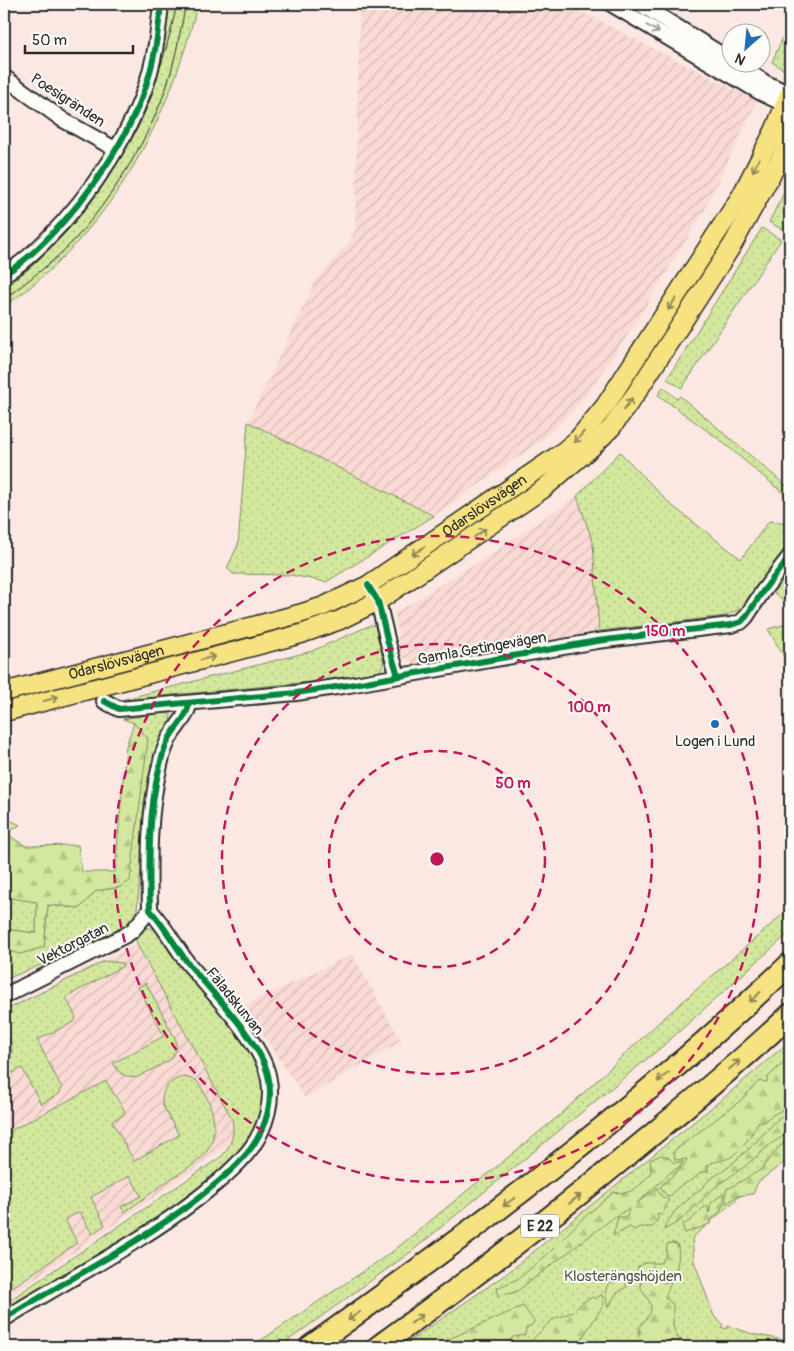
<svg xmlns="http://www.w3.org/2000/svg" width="794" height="1351" viewBox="0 0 794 1351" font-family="Pangolin,sans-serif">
<defs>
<pattern id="industrial-furrows" width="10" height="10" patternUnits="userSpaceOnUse" patternTransform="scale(1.25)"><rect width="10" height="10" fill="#fadad4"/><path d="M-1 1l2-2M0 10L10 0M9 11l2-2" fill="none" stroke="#d6bbb6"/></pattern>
<pattern id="green-dots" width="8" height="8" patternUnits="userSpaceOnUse" patternTransform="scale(1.25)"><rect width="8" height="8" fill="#d2e89e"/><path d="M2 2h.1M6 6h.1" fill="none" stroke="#b4c788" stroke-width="1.8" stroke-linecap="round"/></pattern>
<pattern id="forest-firs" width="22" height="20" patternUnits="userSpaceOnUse" patternTransform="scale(1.25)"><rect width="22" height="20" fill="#d2e89e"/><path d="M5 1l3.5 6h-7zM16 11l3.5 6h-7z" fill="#b4c788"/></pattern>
</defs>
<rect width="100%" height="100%" fill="#fbe8e2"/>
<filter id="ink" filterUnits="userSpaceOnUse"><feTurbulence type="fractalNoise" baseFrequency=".02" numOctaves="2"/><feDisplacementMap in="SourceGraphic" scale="10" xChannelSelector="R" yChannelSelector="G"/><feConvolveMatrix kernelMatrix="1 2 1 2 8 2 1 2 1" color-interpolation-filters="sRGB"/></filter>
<g filter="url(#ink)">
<path fill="url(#industrial-furrows)" d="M360 4H566L757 101 704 211 631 330 587 395 545 438 434 516 248 422 315 282 349 242 355 230Z
M577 496 593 543 599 631 416 664 401 657 395 613 483 559Z
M138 943 248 1132 4 1300V1010Z
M352 954 401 1041 305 1098 244 1006Z"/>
<path fill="url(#green-dots)" stroke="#7e8a64" d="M166 4H179L197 7C172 103 133 187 62 258 44 276 25 293 4 306V282L31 260 114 163Z
M790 21V64L786 71 772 62Z
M790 181V234L769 222Z
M762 228 781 240 682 388 667 379Z
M663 387 677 399 680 396 790 489V499L720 440 658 395Z
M248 422 434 516 326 582 291 575 233 574 227 568 238 545Z
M620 452 670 504 741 559 769 521 790 523V545L744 607 725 616 599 631 593 543 577 496Z
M790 570V606L773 592Z
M790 623V667L768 629Z
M371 625 375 626 384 663 380 671 374 676 162 696 124 703 121 700 312 651Z
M165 712 171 715 170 722 155 752 151 775 137 909 131 921 127 927 102 940 4 980V949L20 954 44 947 48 905 80 908 96 891 120 887 134 723 123 719Z
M4 897 37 901 36 933 4 929Z
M790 908V932L664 1045 412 1251 279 1347H251L392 1252 560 1115 657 1024Z
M146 927 157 930 220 1013 254 1054 264 1082V1098L255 1129 245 1145 229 1164 211 1181 151 1227 4 1316V1304L222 1156C232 1144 235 1134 232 1119L138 946 135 938 139 931Z
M105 961 122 963 123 966 66 997 76 1018 74 1022 37 1040 62 1088 59 1094 41 1104 22 1068 4 1077V1069L11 1058 12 1051 11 1044 4 1028V1011Z
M146 983 176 1040V1051L170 1060 136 1078 123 1075 118 1071 113 1063 164 1036 138 987Z
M790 1041V1156L747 1190 692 1238 694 1261 714 1316 723 1325 721 1327 726 1329 728 1326 753 1334 783 1340 790 1343V1347H401L506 1274 721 1100Z
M184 1077 196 1080C213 1102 224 1136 201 1158 193 1166 182 1172 172 1178 156 1190 140 1201 125 1212L121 1207 141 1196 130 1176 91 1197 105 1225 92 1234 80 1212 65 1219 77 1243 4 1293V1134L106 1081 126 1113 112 1121 134 1161 179 1135 162 1104C161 1089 170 1079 184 1077Z"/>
<path fill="url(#forest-firs)" stroke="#7e8a64" d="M134 723 148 739 130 881 120 887 96 891 80 908 48 905 44 947 20 954 4 949V929L36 933 37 902 4 897V817L20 825 6 833 14 839 26 846 78 845 82 872H115L126 746Z
M790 1057V1104C783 1112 773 1112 764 1122H758C753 1134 741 1150 731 1157 725 1161 715 1160 708 1165V1172H701C690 1185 678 1182 671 1196L666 1195 660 1187 684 1165 687 1159 675 1160 674 1151 740 1101 759 1081 767 1082 768 1077Z
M790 1113V1132L772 1143 744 1167 715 1187 680 1221 664 1230 665 1226 676 1210 703 1187 709 1180 726 1169 750 1148 778 1119Z
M790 1144V1158L758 1182 753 1194 737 1196 726 1204V1190L759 1171 781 1145Z
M661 1155 668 1157 674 1163 683 1161 680 1167 671 1172 637 1203 657 1188 661 1196 669 1200 662 1215 657 1214 658 1219 653 1227H640L634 1230 630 1227 613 1236 618 1217H627L629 1208 613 1218 516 1292 498 1296 497 1288 518 1279 548 1254 581 1220 614 1192C632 1196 638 1186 651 1174L650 1160Z
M724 1193C725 1206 721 1213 710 1220V1224L685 1233 682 1225 690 1221 707 1204 709 1213 711 1203Z
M672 1243 677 1244C683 1260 671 1282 665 1297L673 1305V1326L677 1337 693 1347H645L642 1339 639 1336C637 1321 652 1320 651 1307 650 1300 644 1294 641 1289 642 1281 636 1275 638 1267L645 1263H661L666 1255 667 1244Z
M620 1276 623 1280H626V1287L616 1294 608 1307C604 1291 604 1283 620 1276Z
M602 1295 604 1304 579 1343 586 1345 580 1347H525L552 1320 574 1311 583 1302 593 1297 596 1299 599 1296Z
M523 1306 534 1321 532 1325 526 1328 525 1335 513 1337 502 1347H431Z"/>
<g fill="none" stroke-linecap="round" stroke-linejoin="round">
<g stroke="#2b2b2b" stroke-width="18">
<path id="minor" d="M611 4 761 93 790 107
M640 4 732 61
M734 62 766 83 790 94
M4 77 63 120 115 149
M4 274C19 266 33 253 45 241 90 197 138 126 152 64 157 44 159 24 161 4
M368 585 378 601 388 643 398 676
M104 701 119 709 296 693 349 685 597 641 731 625 741 622 746 617 763 591 790 556
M4 996 124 936 132 931 150 910
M4 1319C68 1279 137 1245 197 1199 216 1184 237 1167 252 1147 266 1127 274 1100 268 1075 260 1040 211 992 187 962 174 944 165 927 150 910 149 862 148 812 160 765 162 756 165 747 169 739 175 727 188 717 189 703"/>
</g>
<g stroke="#2b2b2b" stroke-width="21">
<g id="major">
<path id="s1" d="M4 692 299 614 324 606 368 585 560 454 578 439 605 406 741 196 775 129 790 92"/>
<path d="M4 712 301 634 340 620 378 601 543 489 592 447 612 427 637 392 733 244 780 159 790 136"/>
</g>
</g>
<g stroke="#2b2b2b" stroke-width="25">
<path id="highway" d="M310 1347C478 1228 641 1105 790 964
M378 1347C472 1279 564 1208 653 1134 699 1096 746 1057 790 1015"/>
</g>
<use href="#minor" stroke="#fdfcf7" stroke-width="14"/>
<use href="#major" stroke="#f6e281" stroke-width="18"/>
<use href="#highway" stroke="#f6e281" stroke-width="21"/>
<path stroke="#2b2b2b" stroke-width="1" d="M4 287C15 279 27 271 37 261 115 189 155 107 177 4
M4 299C29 280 55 261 76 238 110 200 144 146 162 99 174 69 179 36 186 4"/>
<g stroke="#fdfcf7" stroke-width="9">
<path id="cycleway" d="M4 274C19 266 33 253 45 241 90 197 138 126 152 64 157 44 159 24 161 4
M368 585 378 601 388 643 398 676
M104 701 119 709 296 693 349 685 597 641 731 625 741 622 746 617 763 591 790 556
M4 1319C68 1279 137 1245 197 1199 216 1184 237 1167 252 1147 266 1127 274 1100 268 1075 260 1040 211 992 187 962 174 944 165 927 150 910 149 862 148 812 160 765 162 756 165 747 169 739 175 727 188 717 189 703"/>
</g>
<use href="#cycleway" stroke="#00873e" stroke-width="6"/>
</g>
<defs><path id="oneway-shaft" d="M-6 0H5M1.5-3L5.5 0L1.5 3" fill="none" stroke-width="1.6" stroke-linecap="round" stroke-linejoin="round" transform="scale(1.25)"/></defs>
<use stroke="#9e9e9b" href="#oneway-shaft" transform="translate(653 29) rotate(31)"/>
<g stroke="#908656">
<use href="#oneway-shaft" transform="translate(756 165) rotate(116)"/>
<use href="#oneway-shaft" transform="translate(672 304) rotate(123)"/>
<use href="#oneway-shaft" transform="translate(628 404) rotate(-54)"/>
<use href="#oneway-shaft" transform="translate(579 437) rotate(133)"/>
<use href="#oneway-shaft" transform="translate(480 533) rotate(-35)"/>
<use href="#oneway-shaft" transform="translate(418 551) rotate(146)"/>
<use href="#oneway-shaft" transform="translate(208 658) rotate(-15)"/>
<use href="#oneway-shaft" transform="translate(51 699) rotate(-15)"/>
<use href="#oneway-shaft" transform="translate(755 997) rotate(138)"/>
<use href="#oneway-shaft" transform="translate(734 1065) rotate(-41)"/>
<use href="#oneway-shaft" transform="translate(663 1077) rotate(140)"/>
<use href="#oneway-shaft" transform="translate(575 1199) rotate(-38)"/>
<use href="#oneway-shaft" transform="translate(509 1202) rotate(143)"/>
<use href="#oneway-shaft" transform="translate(354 1316) rotate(145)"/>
<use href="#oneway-shaft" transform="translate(417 1319) rotate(-36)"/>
</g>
</g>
<g fill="none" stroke="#c2185b" stroke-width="2.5" stroke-dasharray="9 6">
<circle cx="437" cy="859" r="108"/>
<circle cx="437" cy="859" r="215"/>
<circle cx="437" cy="859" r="323"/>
</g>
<circle fill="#1f6fb2" stroke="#fdfcf7" stroke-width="2" cx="715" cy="724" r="5"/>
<g text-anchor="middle" stroke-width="4" stroke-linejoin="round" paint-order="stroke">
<rect fill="#fdfcf7" stroke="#6a6a68" stroke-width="1" x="521" y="1214.5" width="38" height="23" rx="4"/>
<g font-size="14" font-weight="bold" fill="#2b2b2b">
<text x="540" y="1231">E 22</text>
</g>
<g font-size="15" fill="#2b2b2b" stroke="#fdfcf7">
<text transform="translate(68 100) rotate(33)" y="5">Poesigränden</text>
<text dy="5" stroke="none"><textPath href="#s1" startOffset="521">Odarslövsvägen</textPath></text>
<text transform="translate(482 648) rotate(-10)" y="5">Gamla Getingevägen</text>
<text dy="5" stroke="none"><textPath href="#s1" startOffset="116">Odarslövsvägen</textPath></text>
<text transform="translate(73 944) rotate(-27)" y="5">Vektorgatan</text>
<text transform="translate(235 1001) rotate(51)" y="5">Fäladskurvan</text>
</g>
<g font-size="15" fill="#2b2b2b" stroke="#fdfcf7">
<text x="715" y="746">Logen i Lund</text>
</g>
<g font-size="15" fill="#555a48" stroke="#fdfcf7">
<text x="623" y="1281">Klosterängshöjden</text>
</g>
</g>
<circle cx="437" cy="859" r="8" fill="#c2185b" stroke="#fdfcf7" stroke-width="2.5"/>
<g font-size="15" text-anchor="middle" font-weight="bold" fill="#c2185b" stroke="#fdfcf7" stroke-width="4" stroke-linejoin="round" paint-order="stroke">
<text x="665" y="636">150 m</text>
<text x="589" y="712">100 m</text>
<text x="513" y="788">50 m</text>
</g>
<rect width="794" height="1351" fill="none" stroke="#fdfcf7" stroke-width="20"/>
<rect x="10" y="10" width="774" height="1331" fill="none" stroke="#2b2b2b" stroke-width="2" filter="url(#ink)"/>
<g transform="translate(746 48) rotate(207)"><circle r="24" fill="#fdfcf7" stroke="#a9a8a5"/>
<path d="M0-4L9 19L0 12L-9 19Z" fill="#1f6fb2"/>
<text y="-8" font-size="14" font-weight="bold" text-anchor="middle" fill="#2b2b2b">N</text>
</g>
<path d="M25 45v8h108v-8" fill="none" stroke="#2b2b2b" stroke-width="2.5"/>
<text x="32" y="45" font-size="15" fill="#2b2b2b" stroke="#fdfcf7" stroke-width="4" paint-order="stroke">50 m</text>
</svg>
